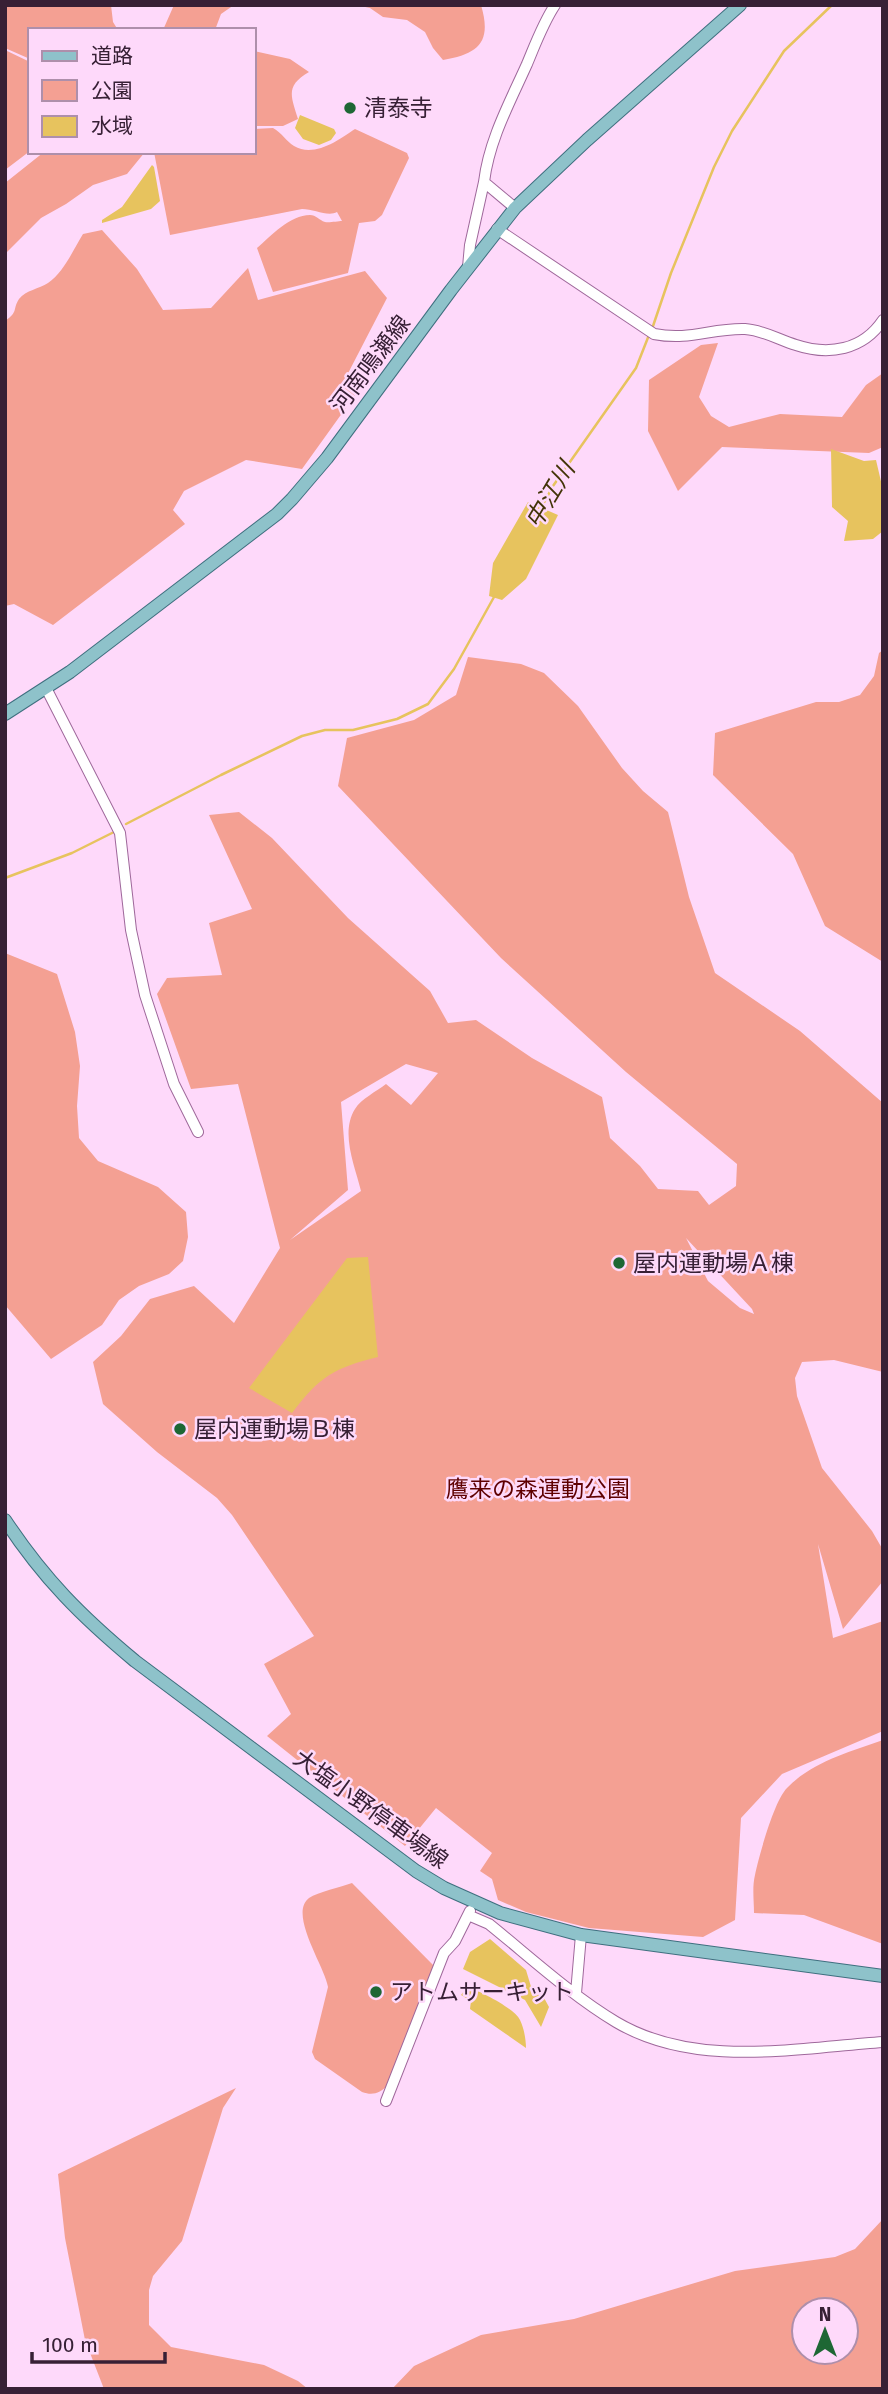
<svg xmlns="http://www.w3.org/2000/svg" width="888" height="2394" viewBox="0 0 888 2394" font-family="'Fira Sans','Noto Sans JP',sans-serif">
<rect width="100%" height="100%" fill="#fed9fa"/>
<path fill="#f4a093" fill-rule="evenodd" d="M5 5H111L113 22 118 30H30V59L5 48Z
M174 5H234L221 14 215 30H163Z
M356 5H481C492 42 479 54 443 60L433 48 425 32 407 20 383 17 370 8Z
M5 50 30 62V151L5 170Z
M254 51 290 59 309 72C285 86 291 96 298 119L283 126H254Z
M273 128C282 133 286 141 294 146 314 158 339 140 355 129L407 153 409 158 382 215 375 221 359 223 348 273 273 292 257 248C271 236 290 215 310 215 316 215 319 220 325 222 329 223 338 221 342 221L337 212C328 217 314 209 302 209L170 235 154 152H254V129Z
M44 152H145L127 174 93 185 66 204 41 218 5 254V183Z
M102 230 137 269 163 310 211 308 248 268 258 300 365 271 387 298 343 383 358 391 302 469 246 460 184 491 173 510 185 524 53 625 14 604 5 606V321C19 311 12 310 19 299 26 290 39 289 48 283 64 272 73 250 83 234Z
M718 343 699 397 711 416 729 427 780 414 842 417 866 385 883 373V447L869 453 722 447 678 491 648 431 649 380 701 345Z
M883 650V962L825 926 793 854 713 775 715 733 816 702H839L860 695 874 676 879 653Z
M468 657 521 664 544 673 578 706 622 768 643 791 668 812 689 897 715 973 800 1031 883 1103V1372L834 1360 802 1362 795 1378 797 1396 822 1468 872 1531 883 1550V1581L843 1629 818 1544 833 1638 883 1621V1731L782 1774 741 1818 735 1920 703 1937 589 1928 526 1912 498 1900 492 1879 480 1871 492 1853 436 1808 405 1846 267 1736 291 1714 264 1664 314 1636 232 1515 217 1498 157 1452 103 1404 93 1362 121 1336 150 1299 194 1286 234 1323 280 1248 238 1084 191 1089 157 994 167 978 222 975 209 923 252 909 209 815 239 812 272 838 348 918 430 991 448 1023 476 1020 532 1058 602 1097 610 1138 640 1166 658 1189 698 1191 709 1205 736 1186 737 1164 626 1072 501 958 338 786 347 738 414 720 456 695ZM406 1064 438 1073 411 1105 386 1084C377 1091 361 1099 355 1109 340 1133 355 1166 361 1191L290 1240 348 1190 341 1102ZM686 1238 752 1309 754 1314 740 1308 708 1281Z
M5 953 57 974 75 1032 80 1066 77 1106 79 1138 98 1161 158 1187 186 1212 188 1237 183 1261 169 1274 139 1286 119 1300 102 1325 51 1359 5 1305Z
M883 1740V1944L804 1915 754 1913C754 1901 752 1887 755 1875 759 1856 774 1801 787 1788 812 1762 849 1752 883 1740Z
M352 1883 435 1967 388 2085C380 2093 373 2096 362 2092L315 2059 312 2052 328 1987C325 1967 288 1914 309 1898 318 1892 341 1887 352 1883Z
M236 2088 223 2108 182 2241 153 2276 149 2290V2325L171 2347 264 2365 298 2381 308 2389H104L85 2340 65 2238 58 2174Z
M883 2219V2389H392L414 2366 481 2335 574 2319 735 2271 835 2257 855 2249ZM804 2310H846V2352H804Z"/>
<path fill="#e7c35e" d="M300 115 334 129 336 133 331 140 319 145 303 139 295 128Z
M152 165 154 167 160 201 151 209 102 223V220L122 207Z
M831 449 864 461 876 460 883 490V531L873 539 844 541 848 521 832 507Z
M528 502 558 515 526 579 502 600 489 596 493 563Z
M368 1257 378 1357C334 1368 320 1376 292 1413L249 1388 347 1258Z
M490 1939 526 1970 532 1990 543 1996 549 2007 541 2027 525 2000 463 1969 470 1952Z
M467 1987C480 1991 514 2008 520 2020 524 2028 526 2040 526 2048L470 2009 471 2001 461 1995Z"/>
<g fill="none" stroke-linecap="round" stroke-linejoin="round">
<path stroke="#e7c35e" stroke-width="2.5" d="M652 329 671 273 714 167 732 131 784 51 832 5
M540 510 553 486 636 368 649 335
M126 824 221 775 302 736 325 730H353L397 719 428 704 454 669 494 597
M5 878 72 853 114 832"/>
<g stroke="#9f689b" stroke-width="12">
<path id="minor" d="M515 208 484 182C489 140 510 102 527 64 535 45 543 23 555 5
M497 229 654 334C690 341 711 328 745 329 763 330 779 340 796 345 829 356 863 350 883 320
M468 267 470 245 484 182
M46 688 120 833 131 930 145 995 174 1084 198 1132
M468 1915 489 1924C530 1957 571 1995 616 2022 695 2069 796 2048 883 2042
M576 1993 581 1935
M386 2101 444 1953 455 1941 470 1911"/>
</g>
<g stroke="#3f6f7f" stroke-width="14">
<path id="major" d="M5 714 70 672 277 514 292 499 327 458 451 290 515 208 587 140 740 5
M5 1520C44 1579 81 1616 135 1661L416 1871 444 1888 500 1913 581 1935 883 1976"/>
</g>
<use href="#minor" stroke="#fff" stroke-width="10"/>
<use href="#major" stroke="#8ec2ca" stroke-width="12"/>
</g>
<g fill="#1e6734" stroke="#fed9fa" stroke-width="2.5">
<circle cx="350" cy="108" r="7"/>
<circle cx="619" cy="1263" r="7"/>
<circle cx="180" cy="1429" r="7"/>
<circle cx="376" cy="1992" r="7"/>
</g>
<g text-anchor="middle" stroke-width="5" stroke-linejoin="round" paint-order="stroke">
<g font-size="23" fill="#372035" stroke="#fed9fa" text-anchor="start">
<text x="364" y="116">清泰寺</text>
<text x="633" y="1271">屋内運動場Ａ棟</text>
<text x="194" y="1437">屋内運動場Ｂ棟</text>
<text x="390" y="2000">アトムサーキット</text>
</g>
<g font-size="23" fill="#372035" stroke="#fed9fa">
<text transform="translate(370 364) rotate(-53)" y="8">河南鳴瀬線</text>
<text transform="translate(371 1809) rotate(36)" y="8">大塩小野停車場線</text>
</g>
<g font-size="23" fill="#5f0000" stroke="#fed9fa">
<text x="538" y="1497">鷹来の森運動公園</text>
</g>
<g font-size="24" font-style="italic" fill="#433407" stroke="#fed9fa">
<text transform="translate(550 495) rotate(-59)" y="8">中江川</text>
</g>
</g>
<rect width="888" height="2394" fill="none" stroke="#372035" stroke-width="14"/>
<rect x="28" y="28" width="228" height="126" fill="#fed9fa" stroke="#ae8fab" stroke-width="2"/>
<rect x="42" y="51" width="35" height="10" fill="#8ec2ca" stroke="#ae8fab" stroke-width="2"/>
<text x="91" y="63" font-size="21" fill="#372035">道路</text>
<rect x="42" y="80" width="35" height="21" fill="#f4a093" stroke="#ae8fab" stroke-width="2"/>
<text x="91" y="98" font-size="21" fill="#372035">公園</text>
<rect x="42" y="116" width="35" height="21" fill="#e7c35e" stroke="#ae8fab" stroke-width="2"/>
<text x="91" y="133" font-size="21" fill="#372035">水域</text>
<g transform="translate(825 2331)"><circle r="33" fill="#fed9fa" stroke="#ae8fab" stroke-width="2"/>
<path d="M0-5L12 26L0 18L-12 26Z" fill="#1e6734"/>
<text y="-10" font-size="19" font-weight="bold" text-anchor="middle" fill="#372035">N</text>
</g>
<path d="M32 2352v10h133v-10" fill="none" stroke="#372035" stroke-width="3.5"/>
<text x="42" y="2352" font-size="21" fill="#372035" stroke="#fed9fa" stroke-width="5" paint-order="stroke">100 m</text>
</svg>
